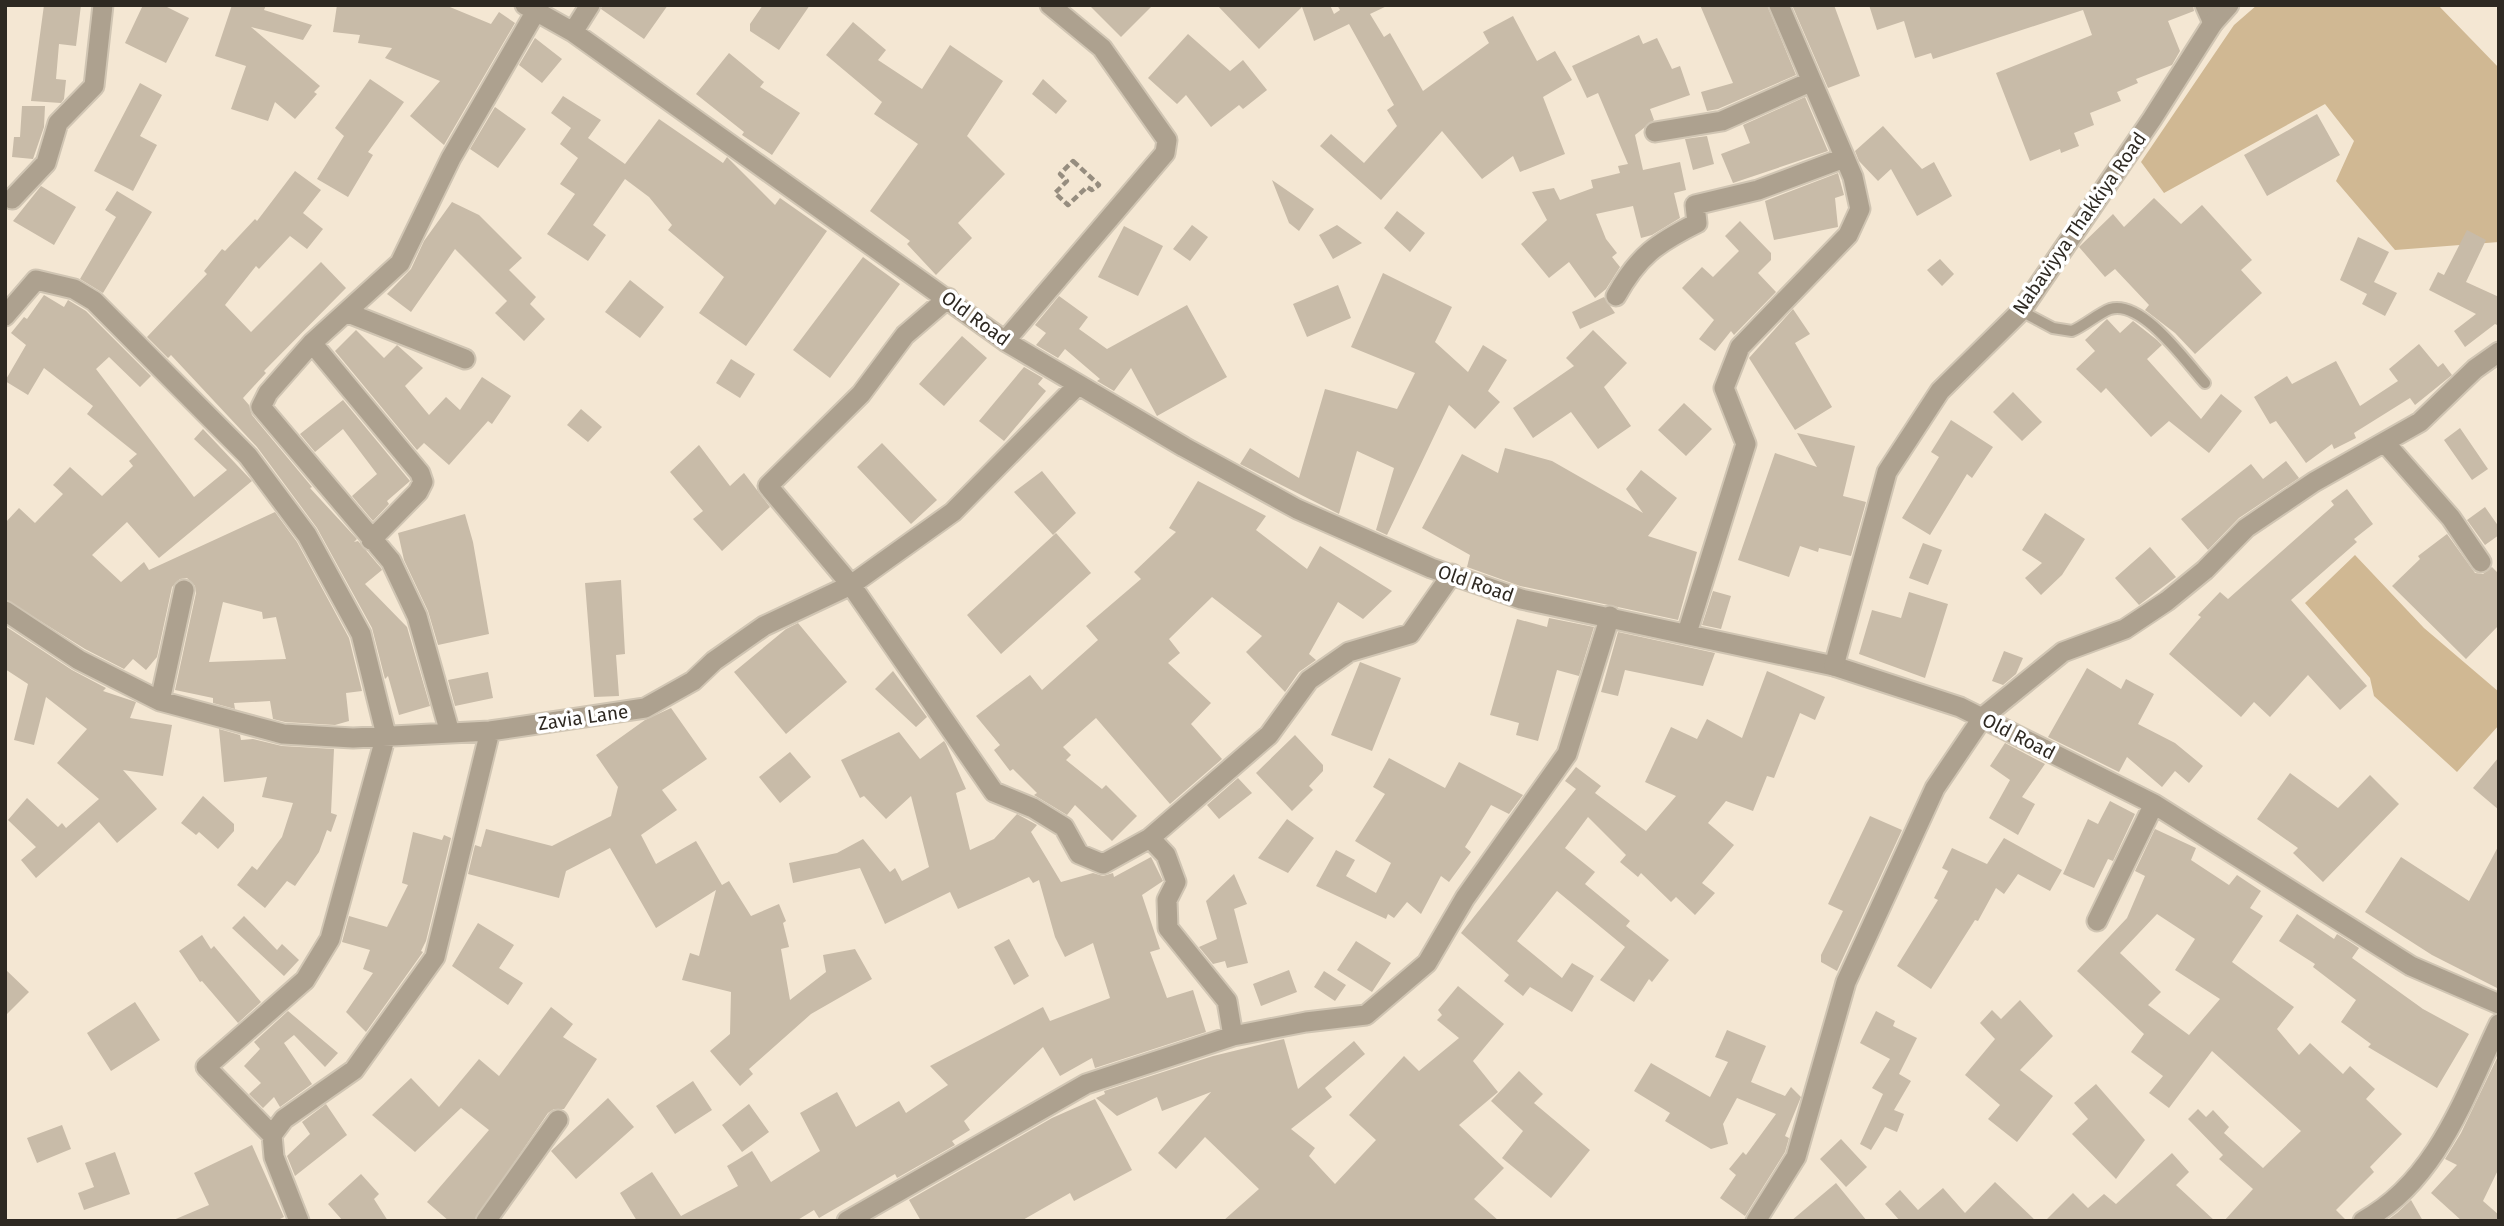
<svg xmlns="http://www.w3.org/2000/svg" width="2504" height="1226" viewBox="0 0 2504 1226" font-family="'Fira Sans',sans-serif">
<rect width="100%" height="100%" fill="#f4e7d3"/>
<path fill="#d0b893" d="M2257 5H2438L2499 68V242L2395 250 2336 181 2354 141 2325 104 2164 193 2141 162 2234 25Z
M2355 555 2424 628 2499 692V725L2457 772 2374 696 2370 678 2305 603Z"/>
<path fill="#c8bba8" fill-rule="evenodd" d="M44 5H81L76 46 59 44 56 79 66 80 64 99 61 103 31 101Z
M143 5H163L189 18 166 63 125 43Z
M232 5H266L264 10 312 25 303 40 251 27 320 86 314 92 317 94 295 119 275 102 268 121 231 109 246 66 215 56Z
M337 5H445L491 24 499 12 515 23 444 145 410 116 440 81 385 58 392 48 358 43 360 35 333 32Z
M602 5H668L644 39 601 9Z
M763 5H810L779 50 750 31V24Z
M1089 5H1153L1121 37Z
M1217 5H1330L1334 14 1340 10 1337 5H1389L1370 14 1384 37 1390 33 1423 91 1489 43 1483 32 1513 16 1537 61 1555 51 1572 80 1543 97 1565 154 1520 172 1513 156 1482 179 1442 131 1381 200 1320 146 1331 134 1364 163 1397 126 1387 110 1394 105 1349 24 1314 41 1302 7 1259 49Z
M1700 5H1767L1796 75 1718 109 1707 111 1701 92 1733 83Z
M1792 5H1834L1860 76 1828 88Z
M1869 5H2193L2194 11 2168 21 2180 51 2172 65 2136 79 2138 83 2117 92 2121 101 2090 113 2094 125 2074 133 2079 146 2061 153 2060 149 2030 161 1996 73 2092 35 2083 10 1933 59 1931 53 1915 58 1904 21 1877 30Z
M853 22 886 50 878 60 922 89 950 45 1003 81 967 136 1005 174 958 223 972 238 936 275 907 244 910 241 870 211 918 144 874 114 882 102 826 55Z
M1188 34 1230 71 1243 60 1267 90 1243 109 1239 105 1211 127 1186 95 1177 104 1148 78Z
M1639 35 1643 44 1657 38 1672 69 1680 66 1690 95 1650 109 1654 120 1635 135 1643 170 1680 162 1686 190 1674 193 1680 218 1652 235 1641 238 1633 206 1596 214 1606 239 1617 253 1612 257 1620 267 1606 289 1595 298 1569 262 1549 278 1521 244 1547 220 1532 192 1554 188 1560 200 1593 188 1591 180 1620 173 1618 166 1628 164 1598 93 1587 98 1572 66Z
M535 38 562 59 542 83 519 65Z
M729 53 764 82 760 87 800 113 772 155 742 135 744 132 696 94Z
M370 79 404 102 368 152 373 155 348 197 317 179 344 136 335 128Z
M1043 79 1067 101 1056 114 1032 94Z
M140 83 162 95 140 136 157 145 133 191 94 171Z
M563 96 601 120 588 138 625 164 659 119 723 163 727 157 775 205 780 198 827 231 746 346 699 313 724 277 668 230 672 225 649 197 625 179 593 225 606 235 588 261 547 234 575 194 560 184 578 158 560 144 571 128 551 113Z
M1805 97 1828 151 1733 183 1721 154 1750 143 1743 125Z
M22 106H45L44 127 33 159 12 157 14 137H20Z
M495 107 526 129 498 168 470 149Z
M2317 114 2340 155 2267 196 2244 155Z
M1883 126 1922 169 1934 162 1952 196 1917 216 1891 169 1878 181 1859 161 1855 151Z
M1707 136 1714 164 1693 170 1685 139Z
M295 171 321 190 303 213 323 229 307 249 290 236 259 269 256 266 225 305 251 332 321 262 346 288 264 371 266 373 243 398 249 405 252 415 312 487 310 488 357 539 354 542 358 541 381 568 382 570 365 584 407 627 430 706 399 715 388 676 385 679 372 628 317 528 257 447 171 355 168 358 147 337 207 274 204 271 222 249 225 251 255 219 257 221Z
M1838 173 1844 195 1835 198 1838 227 1774 240 1765 201Z
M1272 180 1314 209 1299 231 1289 223Z
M41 186 76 207 54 245 13 221Z
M117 191 152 212 103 293 80 279 116 217 105 210Z
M2154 198 2181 224 2202 205 2252 260 2241 270 2262 293 2195 354 2175 333 2145 310 2149 305 2115 269 2105 277 2079 247 2113 214 2124 227Z
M452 202 479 215 522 258 509 270 536 297 530 304 545 319 524 341 495 313 507 301 455 249 411 312 387 294 411 269 424 241Z
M1397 211 1425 233 1410 252 1384 228Z
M1740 221 1771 253V260L1758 273 1776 292 1734 335 1731 331 1715 351 1699 339 1714 320 1682 288 1702 267 1713 277 1739 251 1725 236Z
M1192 225 1208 237 1190 261 1173 249Z
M1337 225 1362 243 1333 259 1319 235Z
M1124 226 1163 246 1138 296 1098 277Z
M2467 230 2486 240 2466 282 2499 297V326L2495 324 2465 347 2454 331 2476 314 2429 290 2438 272 2444 275Z
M2358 237 2389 252 2374 282 2397 293 2385 316 2362 304 2367 294 2340 280Z
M863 257 900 284 830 378 793 350Z
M1940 259 1954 274 1942 286 1927 270Z
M1383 273 1452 307 1435 342 1468 372 1483 345 1507 360 1488 391 1500 402 1475 429 1449 405 1387 535 1376 530 1394 468 1357 451 1339 514 1240 464 1250 448 1299 478 1325 389 1397 409 1415 373 1351 347Z
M630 280 664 307 640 338 605 312Z
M1338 285 1351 318 1307 337 1293 304Z
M44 295 64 307 68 300 86 311 151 376 140 387 109 357 96 369 194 497 227 470 194 439 203 429 252 481 159 558 127 522 92 555 121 582 144 562 149 570 275 512 297 542 349 638 362 691 346 693 349 721 335 725 285 722 273 719 270 701 234 703 235 709 213 703V698L175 690 196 593 195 586 187 578 180 579 172 587 157 657 146 670 133 659 124 669 85 649 5 599V523L19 508 35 523 63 494 53 485 70 467 102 496 133 466 129 461 137 454 87 414 93 406 44 368 28 395 5 381 26 345 11 333 24 317 27 319ZM223 602 262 612 263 619 276 617 286 659 209 662Z
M1059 296 1088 317 1079 329 1107 349 1187 305 1227 377 1157 416 1131 368 1114 391 1097 381 1100 379 1065 349 1058 358 1036 345 1046 333 1035 325Z
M1604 297 1615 313 1580 329 1572 312Z
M1793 309 1810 334 1795 343 1832 407 1795 430 1749 358Z
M2107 319 2120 333 2133 321 2157 340 2162 345 2147 359 2201 419 2221 394 2242 411 2209 453 2169 421 2151 437 2106 388 2101 393 2076 369 2095 351 2085 340Z
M356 330 384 358 397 345 423 368 405 386 429 415 446 397 460 410 482 377 511 396 492 424 488 421 449 465 424 443 417 450 335 351Z
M1593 330 1627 363 1604 387 1631 426 1598 449 1571 412 1533 438 1513 408 1574 366 1566 358Z
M962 336 987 358 944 406 919 384Z
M2419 344 2438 367 2443 363 2452 375 2415 405 2410 398 2354 433 2356 438 2334 449 2332 444 2306 463 2276 421 2270 424 2254 397 2287 376 2292 384 2336 361 2360 406 2398 381 2389 369Z
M731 359 755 374 740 398 716 383Z
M1024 367 1043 378 1038 384 1046 391 1004 441 979 421Z
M2013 392 2042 422 2022 441 1993 412Z
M343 400 410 481 387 501 389 504 373 521 352 496 377 474 343 429 315 452 300 434Z
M1684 403 1712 429 1686 456 1658 430Z
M581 409 602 427 588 442 567 425Z
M1951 420 1993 447 1972 478 1967 474 1930 535 1902 518 1939 457 1931 452Z
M2460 428 2488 469 2472 480 2444 440Z
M1797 433 1855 446 1843 496 1866 502 1851 556 1819 548 1818 552 1800 546 1789 577 1738 560 1775 453 1817 467Z
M882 443 937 500 911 524 857 467Z
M699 445 730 486 744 473 770 507 722 551 693 519 703 511 670 472Z
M1505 448 1552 461 1643 513 1626 489 1641 470 1677 498 1648 536 1697 552 1678 620 1520 586 1467 567 1470 555 1422 528 1462 454 1498 473Z
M2286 461 2299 478 2239 518 2208 550 2181 519 2251 464 2263 479Z
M1042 471 1076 513 1053 535 1014 492Z
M1198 481 1266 516 1256 530 1307 569 1320 546 1392 591 1363 619 1338 602 1309 654 1316 660 1299 672 1285 692 1246 652 1262 636 1212 597 1169 639 1180 653 1168 663 1211 703 1191 724 1222 759 1170 804 1096 718 1063 747 1071 755 1066 760 1102 789 1106 785 1137 816 1112 841 1075 805 1067 815 1034 795 1037 793 1013 769 1010 771 994 750 1000 745 976 716 1030 675 1042 690 1098 640 1086 626 1141 579 1134 572 1176 532 1169 528Z
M2347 489 2373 524 2354 539 2357 542 2291 600 2367 686 2340 710 2308 675 2270 717 2254 702 2241 717 2169 654 2201 617 2198 615 2220 592 2228 599 2334 505 2331 501Z
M2485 507 2499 527V535L2485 545 2467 520Z
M2045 513 2085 539 2062 575 2041 595 2025 578 2042 563 2022 550Z
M465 514 473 542 489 634 438 645 428 611 404 560 398 533Z
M1056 533 1091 573 1001 654 967 615Z
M2447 534 2475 573 2483 574 2492 567 2499 574V625L2466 659 2392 586 2420 559 2418 556Z
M1923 543 1942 550 1928 585 1909 578Z
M2150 547 2176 577 2139 605 2115 578Z
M621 580 625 654 616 655 619 696 594 697 585 583Z
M1713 591 1731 596 1721 629 1702 625Z
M1909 592 1948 604 1925 678 1859 654 1872 610 1901 618Z
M1549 618 1594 627 1579 676 1557 670 1538 741 1516 735 1519 723 1490 715 1517 619 1547 627Z
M798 623 847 682 786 734 734 672 786 629Z
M5 626 72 670 106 688 103 691 136 702 130 718 172 725 163 776 123 770 157 809 117 843 99 822 36 878 21 860 36 847 8 820 27 798 58 827 62 823 66 828 99 799 57 763 87 729 46 697 34 745 14 740 28 684 5 669Z
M1618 632 1715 653 1703 686 1625 670 1618 696 1601 692Z
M2004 651 2023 658 2016 674 2003 685 1992 681Z
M1360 662 1401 678 1372 751 1331 735Z
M2087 668 2121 689 2126 679 2154 694 2138 724 2175 743 2203 766 2189 783 2175 771 2162 787 2127 757 2119 772 2048 737Z
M893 671 927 717 916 727 875 689Z
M1767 671 1825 697 1815 720 1800 713 1774 778 1767 776 1753 811 1726 801 1708 823 1734 845 1702 883 1715 893 1695 915 1676 897 1671 902 1641 873 1638 877 1620 862 1626 855 1588 817 1565 848 1595 872 1585 884 1630 921 1626 926 1669 960 1652 982 1649 979 1634 1002 1600 980 1625 947 1557 891 1517 941 1562 978 1572 963 1594 976 1572 1012 1530 987 1523 996 1504 981 1509 975 1461 933 1576 789 1565 781 1576 767 1601 786 1595 793 1646 831 1676 796 1645 782 1671 727 1697 739 1707 719 1742 738Z
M488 672 493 698 455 706 448 680Z
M671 708 707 759 662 790 677 810 641 835 656 864 696 841 722 885 729 881 751 916 779 904 786 921 783 923 789 947 781 949 790 1000 826 972 823 955 855 949 872 979 811 1014 749 1069 753 1074 740 1086 710 1051 730 1034 731 992 682 980 690 953 699 956 716 890 656 928 610 848 566 871 559 898 468 874 475 845 481 847 486 829 552 846 611 816 618 787 596 755 645 720Z
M219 729 240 735 241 740 253 739 282 746 334 749 331 813 337 815 331 832 327 830 319 852 295 886 287 881 265 908 237 885 252 866 257 870 282 837 293 803 262 797 267 777 224 782Z
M899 732 920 759 944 741 946 744 966 789 956 793 970 850 994 839 1017 814 1037 825 1031 832 1061 882 1093 873 1103 876 1113 873 1114 877 1151 857 1163 881 1142 895 1160 949 1150 952 1167 998 1193 990 1206 1032 1095 1068 1092 1058 1060 1076 1043 1047 964 1121 970 1130 952 1141 955 1145 897 1178 895 1174 819 1218 814 1210 796 1221H637L620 1193 652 1172 681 1216 738 1186 727 1166 752 1151 771 1182 820 1151 800 1113 837 1092 856 1127 899 1101 906 1113 948 1085 930 1066 1043 1007 1050 1021 1110 998 1093 943 1065 957 1055 937 1039 880 1033 883 1029 877 958 909 950 892 885 924 860 868 793 883 789 863 837 853 863 839 890 872 895 868 902 881 929 867 911 796 886 819 864 796 860 798 841 760Z
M1295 735 1323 765V771L1309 786 1313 790 1292 811 1256 773Z
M2005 743 2045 764 2022 797 2035 804 2018 835 1989 818 2010 780 1990 766Z
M790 752 811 777 780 803 759 777Z
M2499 757V810L2473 788Z
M1389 758 1445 788 1459 762 1523 795 1509 814 1491 805 1465 847 1471 852 1449 882 1441 876 1421 914 1407 902 1394 918 1388 914 1386 919 1316 886 1336 850 1355 860 1346 876 1376 893 1391 863 1355 841 1385 794 1373 787Z
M2290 773 2338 808 2370 775 2399 804 2323 882 2293 853 2298 848 2257 819Z
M1238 778 1252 793 1219 819 1207 805Z
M203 796 234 824V831L218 849 199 832 196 835 181 823Z
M2110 801 2135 814 2113 861 2108 859 2094 888 2063 874 2088 819 2098 824Z
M1870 816 1902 830 1837 971 1821 962V955L1843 911 1828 904Z
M1287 819 1314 838 1288 873 1258 858Z
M2155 829 2196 848 2191 860 2229 885 2237 875 2261 891 2250 908 2263 916 2232 962 2294 1007 2277 1029 2299 1055 2310 1043 2343 1074 2350 1066 2375 1089 2366 1099 2402 1134 2370 1167 2374 1172 2336 1210 2347 1221H2224L2253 1189 2219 1159 2223 1155 2188 1119 2198 1109 2206 1117 2213 1110 2229 1127 2224 1133 2263 1168 2301 1131 2212 1051 2169 1108 2149 1093 2163 1076 2131 1052 2144 1034 2077 971 2127 918 2145 876 2135 871ZM2157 914 2195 939 2175 970 2220 999 2189 1035 2148 1005 2161 992 2120 953Z
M413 832 442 840 444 835 451 838 426 941 421 951 423 952 366 1032 346 1012 373 973 363 969 370 950 342 942 349 916 387 927 408 885 402 883Z
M2004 838 2062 870 2050 891 2018 874 2004 894 1996 888 1978 921 1975 920 1931 989 1897 966 1938 900 1934 898 1948 871 1942 868 1952 848 1987 864Z
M2499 845V989L2432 955 2365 912 2401 857 2469 901Z
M1234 874 1247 904 1234 909 1248 963 1227 968 1225 961 1213 964 1199 947 1217 939 1206 901Z
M2297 914 2334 939 2337 934 2350 942 2359 948 2352 958 2423 1009 2469 1034 2437 1088 2368 1047 2371 1044 2341 1022 2356 1000 2313 967 2315 964 2279 941Z
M244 916 277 950 282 944 299 960 284 976 232 928Z
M478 923 514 945 499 968 523 983 508 1005 452 966Z
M202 935 211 949 214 946 261 1002 238 1023 202 981 200 982 179 951Z
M1009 939 1029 976 1014 985 994 947Z
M1356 941 1391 963 1372 992 1337 970Z
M5 969 29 992 5 1016Z
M1289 970 1297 992 1261 1006 1253 984Z
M1324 971 1346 985 1335 1001 1314 987Z
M1458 986 1504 1024 1473 1061 1498 1092 1459 1125 1504 1168 1474 1199 1499 1221H1223L1259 1189 1205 1137 1176 1169 1158 1153 1211 1092 1162 1111 1157 1097 1117 1116 1096 1098 1105 1094 1104 1091 1213 1056 1284 1039 1298 1089 1354 1041 1365 1054 1325 1088 1332 1097 1291 1129 1315 1148 1309 1156 1335 1184 1376 1140 1349 1115 1404 1056 1419 1071 1459 1038 1437 1020 1442 1015 1438 1010Z
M2020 1000 2053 1036 2020 1070 2053 1096 2017 1142 1988 1119 2000 1105 1965 1075 1995 1039 1980 1023 1992 1010 2001 1019Z
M135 1002 160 1040 111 1071 87 1033Z
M551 1007 573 1024 563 1037 597 1059 564 1109H554L548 1113 474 1221H449L427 1202 489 1130 461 1108 415 1152 372 1115 411 1078 439 1107 479 1059 499 1076Z
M288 1011 338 1053 325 1067 294 1035 284 1043 312 1084 280 1107 274 1097 263 1108 249 1094 261 1083 244 1066 260 1049 254 1042Z
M1876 1011 1895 1021 1893 1026 1917 1038 1899 1074 1911 1081 1894 1110 1904 1114 1897 1132 1885 1127 1871 1150 1860 1144 1883 1094 1872 1088 1890 1059 1860 1043Z
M1727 1030 1766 1046 1751 1082 1785 1096 1791 1087 1801 1097 1785 1136 1789 1138 1785 1152 1745 1216 1720 1198 1736 1175 1729 1169 1743 1152 1746 1155 1776 1114 1737 1098 1723 1124 1728 1144 1711 1149 1665 1121 1670 1113 1634 1091 1651 1063 1710 1097 1728 1062 1715 1057Z
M2499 1054V1168L2483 1201 2499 1215V1221H2462L2431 1193 2457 1165 2445 1159 2461 1133Z
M1519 1071 1543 1094 1534 1103 1590 1150 1551 1198 1502 1158 1523 1131 1491 1101Z
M693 1081 712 1110 675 1134 656 1106Z
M2096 1084 2145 1140 2116 1179 2072 1134 2088 1119 2074 1103Z
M608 1098 634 1127 576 1179 551 1151Z
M1095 1099 1132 1170 1074 1201 1070 1193 1021 1221H921L909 1200 1052 1118Z
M326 1104 347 1135 295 1176 287 1156 310 1134 302 1122Z
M749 1104 769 1132 742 1152 722 1125Z
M62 1125 71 1149 37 1163 27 1138Z
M1841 1139 1867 1167 1846 1187 1820 1159Z
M252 1145 284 1217 276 1221H171L209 1205 194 1173Z
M115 1152 130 1194 84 1210 78 1193 94 1187 85 1163Z
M2172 1153 2189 1172 2176 1185 2215 1221H2045L2073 1193 2088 1208 2104 1194 2116 1204Z
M361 1174 379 1194 374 1199 388 1221H343L328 1204Z
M1995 1182 2036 1221H1900L1885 1204 1900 1190 1918 1210 1943 1188 1965 1213Z
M1836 1183 1867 1221H1791Z
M2411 1200 2423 1221H2386L2397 1213Z"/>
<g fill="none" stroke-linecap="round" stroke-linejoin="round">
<g stroke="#d0c5b3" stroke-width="14">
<path id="service" d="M2021 311 2053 328 2072 331C2084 326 2099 313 2110 309 2142 299 2186 362 2205 383"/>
</g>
<g stroke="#d0c5b3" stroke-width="23">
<path id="minor" d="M525 5 573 32 1005 341 1184 447 1297 509 1431 568 1521 599 1834 666 1960 707 2154 804 2411 966 2499 1004
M2205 5 2213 23
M573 32 590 5
M1655 132 1722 121 1810 82
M12 199 46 163 58 123 94 86 103 5
M1616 296C1638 256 1657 243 1697 223L1695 205 1758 190 1844 158
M948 298 905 335 861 394 768 486 851 585 994 792 1033 808 1064 827 1079 854 1103 864 1150 838 1269 735 1309 680 1349 652 1410 634 1452 574
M348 313 465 359
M5 316 36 280 74 289 94 301 248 456 307 535 361 634 386 735 330 939 305 980 206 1067 272 1135
M1005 341 1165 153 1167 140 1102 48 1050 5
M312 343 420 473 423 482 418 492 371 540
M2386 444 2451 518 2481 562
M5 611 79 660 160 701 283 734 353 738 490 731 645 708 693 681 714 661 764 626 851 585 953 512 1078 385
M1687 633 1746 444 1724 388 1740 347 1848 235 1860 209 1853 177 1779 5
M160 701 184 590
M450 733 417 616 391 561 261 407 268 393 312 343 400 263 451 158 536 11
M1150 838 1166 855 1176 882 1167 900 1168 928 1227 1001 1233 1036
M2097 921 2154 804
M299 1221 274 1157 272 1135 284 1119 354 1070 435 957 490 731
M486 1221 558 1120
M847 1221 1086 1084 1233 1036 1306 1022 1366 1015 1427 963 1465 898 1567 754 1610 616
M1756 1221 1796 1157 1846 982 1935 788 1983 717 2063 652 2125 629 2167 601 2205 570 2246 528 2314 482 2420 422 2475 369 2499 352
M2363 1221C2437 1181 2465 1095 2499 1024"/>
</g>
<g stroke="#d0c5b3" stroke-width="23">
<path id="tertiary" d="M1834 666 1887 472 1940 391 2021 311 2152 119 2213 23 2229 5"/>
</g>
<path stroke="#968d7f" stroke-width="4.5" stroke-dasharray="7 3.5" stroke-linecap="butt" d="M1073 161 1099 185 1092 190 1087 187 1068 205 1055 193 1067 181 1060 174Z"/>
<use href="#service" stroke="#ada18f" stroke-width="10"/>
<use href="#minor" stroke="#ada18f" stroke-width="19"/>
<use href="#tertiary" stroke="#ada18f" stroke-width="19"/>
</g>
<g text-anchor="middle" stroke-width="7" stroke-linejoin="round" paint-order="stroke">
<g font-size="19" fill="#2e2922" stroke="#fff">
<text transform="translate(2079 223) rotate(-55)" y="7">Nabaviyya Thakkiya Road</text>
<text transform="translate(976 318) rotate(36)" y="7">Old Road</text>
<text transform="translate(1476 583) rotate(19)" y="7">Old Road</text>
<text transform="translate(583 717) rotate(-8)" y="7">Zavia Lane</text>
<text transform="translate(2019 736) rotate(27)" y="7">Old Road</text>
</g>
</g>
<rect width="2504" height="1226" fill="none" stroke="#2e2922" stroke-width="14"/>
</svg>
